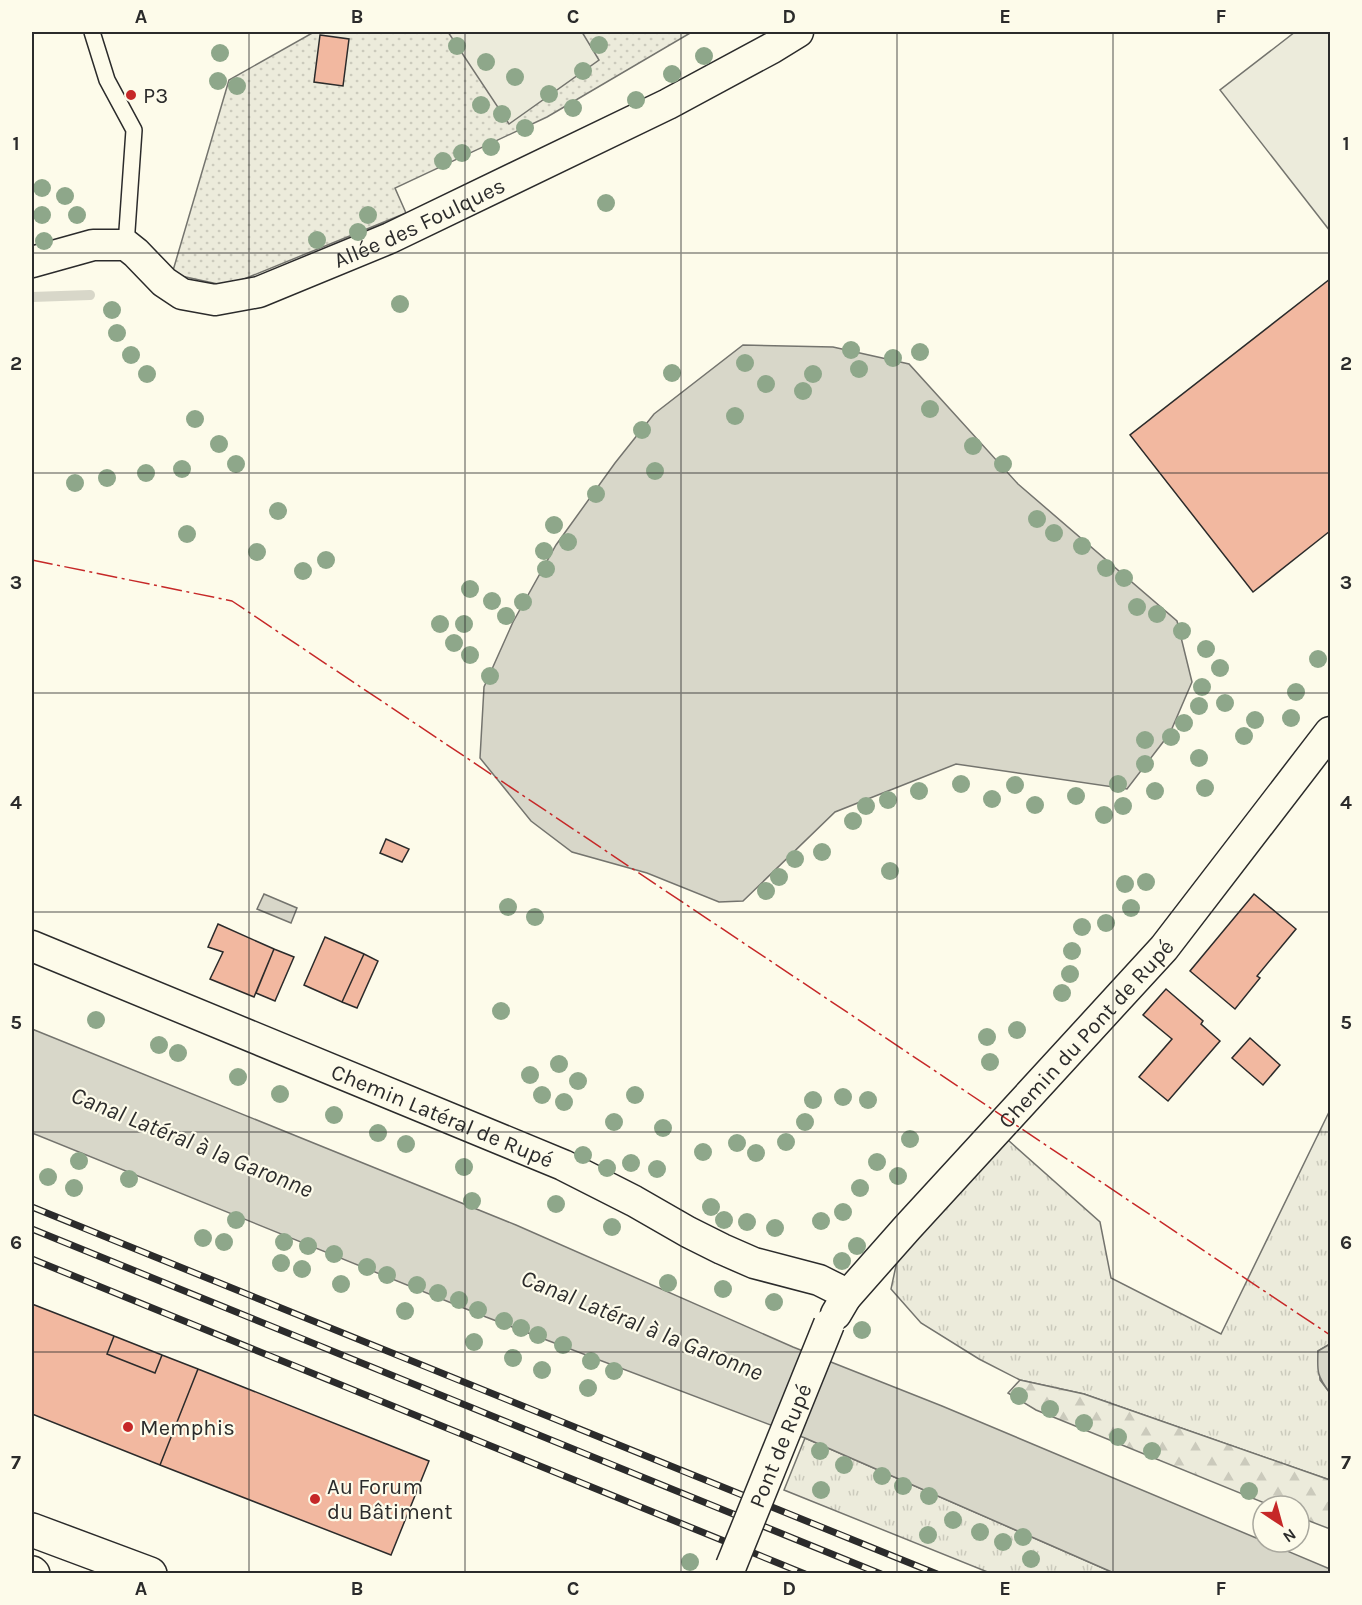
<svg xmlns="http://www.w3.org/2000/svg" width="1362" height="1605" viewBox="0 0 1362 1605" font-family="Karla,sans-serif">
<defs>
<pattern id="grass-tufts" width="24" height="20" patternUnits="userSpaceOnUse" patternTransform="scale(1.5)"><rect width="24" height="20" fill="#ecebdb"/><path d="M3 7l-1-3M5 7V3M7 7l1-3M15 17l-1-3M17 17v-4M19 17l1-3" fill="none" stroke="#cbcabc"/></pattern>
<pattern id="forest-firs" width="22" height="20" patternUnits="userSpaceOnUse" patternTransform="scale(1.5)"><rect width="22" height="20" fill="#ecebdb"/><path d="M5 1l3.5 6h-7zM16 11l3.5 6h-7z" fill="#cbcabc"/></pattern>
<pattern id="park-dots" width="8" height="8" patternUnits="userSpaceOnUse" patternTransform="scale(1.5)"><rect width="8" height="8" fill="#ecebdb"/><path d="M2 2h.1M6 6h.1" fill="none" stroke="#cbcabc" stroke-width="1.8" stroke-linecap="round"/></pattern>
</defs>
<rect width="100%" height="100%" fill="#fdfbea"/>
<path fill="url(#grass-tufts)" stroke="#74746e" stroke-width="1.5" d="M1330 1110V1344L1318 1351 1320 1380 1330 1393V1480L1084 1394 1020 1380 979 1359 921 1323 891 1289 897 1261 1008 1140 1100 1222 1111 1278 1221 1334Z
M805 1438 1114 1573H990L784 1490Z"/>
<path fill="url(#forest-firs)" stroke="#74746e" stroke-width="1.5" d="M1020 1380 1084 1394 1330 1480V1529L1299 1517V1506H1272L1036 1410 1008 1393Z"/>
<path fill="url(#park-dots)" stroke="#74746e" stroke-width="1.5" d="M314 32H692L547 117 395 188 406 213 227 286 172 274 229 80Z"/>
<path fill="#ecebdb" stroke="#74746e" stroke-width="1.5" d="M448 32H582L599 60 509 124Z
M1295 32H1330V231L1220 90Z"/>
<path fill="#d8d7c9" stroke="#74746e" stroke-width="1.5" d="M743 345 833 347 909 364 1018 484 1177 621 1192 682 1170 733 1127 789 956 764 835 812 743 901 719 902 647 873 572 852 531 821 480 758 484 687 513 622 556 545 615 463 654 414Z
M264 894 297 908 291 923 257 909Z
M32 1029 516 1225 793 1347 942 1406 1330 1569V1573H1114L805 1438 486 1317 32 1133Z
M1330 1344V1393C1317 1376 1317 1372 1318 1351Z"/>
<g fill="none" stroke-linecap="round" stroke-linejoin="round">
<path stroke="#d8d7c9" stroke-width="10" d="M32 297 90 295"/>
</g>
<path fill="#f2b8a0" stroke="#2b2b2b" stroke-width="1.5" d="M320 35 349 39 343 86 314 82Z
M1330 279V531L1253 592 1130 435Z
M386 839 409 849 402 862 380 853Z
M1254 894 1296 929 1257 976 1260 978 1235 1009 1190 971Z
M218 924 274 949 254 997 210 979 223 952 208 947Z
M325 937 364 954 342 1002 304 985Z
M274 949 294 957 275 1001 256 993Z
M364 954 378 961 357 1008 342 1002Z
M1166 989 1203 1021 1201 1024 1220 1041 1168 1101 1139 1077 1172 1039 1143 1015Z
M1250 1038 1280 1065 1263 1085 1232 1058Z
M32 1304 114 1336 107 1354 155 1373 162 1355 198 1369 160 1465 32 1414Z
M114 1336 162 1355 155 1373 107 1354Z
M198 1369 429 1461 391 1555 160 1465Z"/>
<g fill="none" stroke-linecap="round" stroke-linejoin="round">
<g stroke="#2b2b2b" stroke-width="18">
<path id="lane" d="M92 32 107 80 134 130 126 245"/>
</g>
<g stroke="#2b2b2b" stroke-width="33">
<g id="street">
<path id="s1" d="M32 262 93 245H126L136 253 164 282 182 294 215 300 259 292 390 238 668 104 772 48 798 32"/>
<path id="s2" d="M32 946 563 1165 634 1201 688 1232 722 1249 754 1263 819 1280 837 1289 846 1297"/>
<path id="s3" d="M836 1314 846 1297 907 1228 1164 948 1330 732"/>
</g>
</g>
<g stroke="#2b2b2b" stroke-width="36">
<path id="primary" d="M32 1530 150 1574
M32 1573 33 1574"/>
</g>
<use href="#lane" stroke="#fdfbea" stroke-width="15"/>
<use href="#street" stroke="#fdfbea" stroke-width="30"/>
<use href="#primary" stroke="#fdfbea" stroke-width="33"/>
<g stroke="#2b2b2b" stroke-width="7">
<path id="rail" d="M32 1207 937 1574
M32 1229 881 1574
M32 1259 805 1574"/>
</g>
<use href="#rail" stroke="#fdfbea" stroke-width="4.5" stroke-dasharray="14" stroke-linecap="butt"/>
<g stroke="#2b2b2b" stroke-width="33" stroke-linecap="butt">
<g id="street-bridge">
<path id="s4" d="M731 1566 829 1324"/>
</g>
</g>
<use href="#street-bridge" stroke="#fdfbea" stroke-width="30"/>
<path stroke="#c62828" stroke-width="1.5" stroke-dasharray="21 4.5 3 4.5" stroke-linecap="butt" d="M32 560 232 601 1330 1335"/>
</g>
<g fill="#8ea78a">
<circle cx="599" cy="45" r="9"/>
<circle cx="457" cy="46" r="9"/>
<circle cx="220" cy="53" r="9"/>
<circle cx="704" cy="56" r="9"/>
<circle cx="486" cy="62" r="9"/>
<circle cx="583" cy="71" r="9"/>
<circle cx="672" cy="74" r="9"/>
<circle cx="515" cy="77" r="9"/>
<circle cx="218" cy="81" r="9"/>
<circle cx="237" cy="86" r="9"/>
<circle cx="549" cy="94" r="9"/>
<circle cx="636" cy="100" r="9"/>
<circle cx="481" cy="105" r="9"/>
<circle cx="573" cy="108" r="9"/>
<circle cx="502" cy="114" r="9"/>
<circle cx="525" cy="128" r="9"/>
<circle cx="491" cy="147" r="9"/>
<circle cx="462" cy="153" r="9"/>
<circle cx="443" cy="161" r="9"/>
<circle cx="42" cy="188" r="9"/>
<circle cx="65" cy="196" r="9"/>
<circle cx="606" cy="203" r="9"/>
<circle cx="42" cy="215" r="9"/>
<circle cx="77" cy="215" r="9"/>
<circle cx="368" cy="215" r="9"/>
<circle cx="358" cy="232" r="9"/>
<circle cx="317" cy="240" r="9"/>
<circle cx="44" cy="241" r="9"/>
<circle cx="400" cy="304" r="9"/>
<circle cx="112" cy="310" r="9"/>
<circle cx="117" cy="333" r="9"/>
<circle cx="851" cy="350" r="9"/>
<circle cx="920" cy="352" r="9"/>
<circle cx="131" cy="355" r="9"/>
<circle cx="893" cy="358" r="9"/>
<circle cx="745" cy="363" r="9"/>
<circle cx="859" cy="369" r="9"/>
<circle cx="672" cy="373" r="9"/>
<circle cx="147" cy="374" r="9"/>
<circle cx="813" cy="374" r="9"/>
<circle cx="766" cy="384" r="9"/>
<circle cx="803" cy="391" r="9"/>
<circle cx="930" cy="409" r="9"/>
<circle cx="735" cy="416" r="9"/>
<circle cx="195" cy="419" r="9"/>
<circle cx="642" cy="430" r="9"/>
<circle cx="219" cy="444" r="9"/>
<circle cx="973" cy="446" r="9"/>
<circle cx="236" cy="464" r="9"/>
<circle cx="1003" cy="464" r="9"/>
<circle cx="182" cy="469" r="9"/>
<circle cx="655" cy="471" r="9"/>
<circle cx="146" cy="473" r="9"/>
<circle cx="107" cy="478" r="9"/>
<circle cx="75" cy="483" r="9"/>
<circle cx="596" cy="494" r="9"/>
<circle cx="278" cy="511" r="9"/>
<circle cx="1037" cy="519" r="9"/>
<circle cx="554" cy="525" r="9"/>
<circle cx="1054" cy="533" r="9"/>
<circle cx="187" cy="534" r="9"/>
<circle cx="568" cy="542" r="9"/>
<circle cx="1082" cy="546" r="9"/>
<circle cx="544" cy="551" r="9"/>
<circle cx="257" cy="552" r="9"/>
<circle cx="326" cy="560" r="9"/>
<circle cx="1106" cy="568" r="9"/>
<circle cx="546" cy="569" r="9"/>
<circle cx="303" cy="571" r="9"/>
<circle cx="1124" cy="578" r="9"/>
<circle cx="470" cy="589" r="9"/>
<circle cx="492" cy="601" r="9"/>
<circle cx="523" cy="602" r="9"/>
<circle cx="1137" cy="607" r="9"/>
<circle cx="1157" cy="614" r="9"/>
<circle cx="506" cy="616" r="9"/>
<circle cx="440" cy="624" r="9"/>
<circle cx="464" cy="624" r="9"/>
<circle cx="1182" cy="631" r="9"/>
<circle cx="454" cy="643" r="9"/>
<circle cx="1206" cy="649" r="9"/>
<circle cx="470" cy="655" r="9"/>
<circle cx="1318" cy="659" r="9"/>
<circle cx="1220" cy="668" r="9"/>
<circle cx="490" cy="676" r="9"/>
<circle cx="1202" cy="687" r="9"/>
<circle cx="1296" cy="692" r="9"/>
<circle cx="1225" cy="703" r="9"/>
<circle cx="1199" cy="706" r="9"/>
<circle cx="1291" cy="718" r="9"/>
<circle cx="1255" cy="720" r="9"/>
<circle cx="1184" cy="723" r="9"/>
<circle cx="1244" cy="736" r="9"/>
<circle cx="1171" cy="737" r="9"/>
<circle cx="1145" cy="740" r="9"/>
<circle cx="1199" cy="758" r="9"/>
<circle cx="1145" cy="764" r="9"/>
<circle cx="961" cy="784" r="9"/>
<circle cx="1118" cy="784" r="9"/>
<circle cx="1015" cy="785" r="9"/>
<circle cx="1205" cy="788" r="9"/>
<circle cx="919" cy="791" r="9"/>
<circle cx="1155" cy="791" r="9"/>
<circle cx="1076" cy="796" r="9"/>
<circle cx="992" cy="799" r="9"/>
<circle cx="888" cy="800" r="9"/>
<circle cx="1035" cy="805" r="9"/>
<circle cx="866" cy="806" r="9"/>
<circle cx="1123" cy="806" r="9"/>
<circle cx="1104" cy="815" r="9"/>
<circle cx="853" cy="821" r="9"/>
<circle cx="822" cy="852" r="9"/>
<circle cx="795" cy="859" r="9"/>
<circle cx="890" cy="871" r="9"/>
<circle cx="779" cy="877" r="9"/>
<circle cx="1146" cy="882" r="9"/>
<circle cx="1125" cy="884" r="9"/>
<circle cx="766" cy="891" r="9"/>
<circle cx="508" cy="907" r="9"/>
<circle cx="1131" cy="908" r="9"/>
<circle cx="535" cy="917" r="9"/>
<circle cx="1106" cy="923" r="9"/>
<circle cx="1082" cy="927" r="9"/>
<circle cx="1072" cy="951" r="9"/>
<circle cx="1070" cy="974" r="9"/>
<circle cx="1062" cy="993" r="9"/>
<circle cx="501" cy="1011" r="9"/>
<circle cx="96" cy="1020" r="9"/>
<circle cx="1017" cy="1030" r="9"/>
<circle cx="987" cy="1037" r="9"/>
<circle cx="159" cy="1045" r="9"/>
<circle cx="178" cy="1053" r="9"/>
<circle cx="990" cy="1062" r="9"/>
<circle cx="559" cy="1064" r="9"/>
<circle cx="530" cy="1075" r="9"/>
<circle cx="238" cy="1077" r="9"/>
<circle cx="578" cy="1081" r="9"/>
<circle cx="280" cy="1094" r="9"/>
<circle cx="542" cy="1095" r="9"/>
<circle cx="635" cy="1095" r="9"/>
<circle cx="843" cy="1097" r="9"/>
<circle cx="813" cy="1100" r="9"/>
<circle cx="868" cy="1100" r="9"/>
<circle cx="564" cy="1102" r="9"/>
<circle cx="334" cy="1115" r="9"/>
<circle cx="614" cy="1122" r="9"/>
<circle cx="805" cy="1122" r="9"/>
<circle cx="663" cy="1128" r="9"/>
<circle cx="378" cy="1133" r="9"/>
<circle cx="910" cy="1139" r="9"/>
<circle cx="786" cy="1142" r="9"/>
<circle cx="737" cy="1143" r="9"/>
<circle cx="406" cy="1144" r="9"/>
<circle cx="703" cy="1152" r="9"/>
<circle cx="756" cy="1153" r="9"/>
<circle cx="583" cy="1155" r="9"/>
<circle cx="79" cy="1161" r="9"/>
<circle cx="877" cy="1162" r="9"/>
<circle cx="631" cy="1163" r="9"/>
<circle cx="464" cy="1167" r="9"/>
<circle cx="607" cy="1168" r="9"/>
<circle cx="657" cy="1169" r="9"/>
<circle cx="898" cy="1176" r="9"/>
<circle cx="48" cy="1177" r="9"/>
<circle cx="129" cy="1179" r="9"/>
<circle cx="74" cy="1188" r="9"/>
<circle cx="860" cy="1188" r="9"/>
<circle cx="472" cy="1201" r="9"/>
<circle cx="556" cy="1204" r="9"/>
<circle cx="711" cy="1207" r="9"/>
<circle cx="843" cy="1212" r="9"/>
<circle cx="236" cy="1220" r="9"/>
<circle cx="724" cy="1220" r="9"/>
<circle cx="821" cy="1221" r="9"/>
<circle cx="747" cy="1222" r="9"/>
<circle cx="612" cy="1227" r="9"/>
<circle cx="775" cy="1228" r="9"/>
<circle cx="203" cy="1238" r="9"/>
<circle cx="224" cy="1242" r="9"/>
<circle cx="284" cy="1242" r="9"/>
<circle cx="308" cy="1246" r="9"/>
<circle cx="857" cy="1246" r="9"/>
<circle cx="334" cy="1254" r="9"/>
<circle cx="842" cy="1261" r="9"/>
<circle cx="281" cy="1263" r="9"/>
<circle cx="367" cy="1267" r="9"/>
<circle cx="302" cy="1269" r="9"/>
<circle cx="387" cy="1275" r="9"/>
<circle cx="668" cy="1283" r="9"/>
<circle cx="341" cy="1284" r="9"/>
<circle cx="417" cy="1285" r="9"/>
<circle cx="723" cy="1289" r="9"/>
<circle cx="438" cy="1293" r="9"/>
<circle cx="459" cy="1300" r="9"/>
<circle cx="774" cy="1302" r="9"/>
<circle cx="478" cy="1310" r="9"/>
<circle cx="405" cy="1311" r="9"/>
<circle cx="504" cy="1321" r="9"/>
<circle cx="521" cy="1328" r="9"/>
<circle cx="862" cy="1330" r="9"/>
<circle cx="538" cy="1335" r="9"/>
<circle cx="474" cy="1342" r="9"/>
<circle cx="563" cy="1345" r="9"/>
<circle cx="513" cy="1358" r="9"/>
<circle cx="591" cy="1361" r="9"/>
<circle cx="542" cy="1370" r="9"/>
<circle cx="614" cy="1371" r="9"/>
<circle cx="588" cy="1388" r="9"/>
<circle cx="1019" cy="1396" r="9"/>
<circle cx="1050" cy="1409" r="9"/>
<circle cx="1084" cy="1423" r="9"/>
<circle cx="1118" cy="1437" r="9"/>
<circle cx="820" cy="1451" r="9"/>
<circle cx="1152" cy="1451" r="9"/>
<circle cx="844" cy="1465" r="9"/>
<circle cx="882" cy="1476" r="9"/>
<circle cx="903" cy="1486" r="9"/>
<circle cx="821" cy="1490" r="9"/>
<circle cx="1249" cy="1491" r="9"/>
<circle cx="929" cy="1496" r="9"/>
<circle cx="953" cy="1520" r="9"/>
<circle cx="980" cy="1532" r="9"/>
<circle cx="928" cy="1535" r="9"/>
<circle cx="1023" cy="1537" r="9"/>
<circle cx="1003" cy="1542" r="9"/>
<circle cx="1031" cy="1559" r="9"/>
<circle cx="690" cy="1562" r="9"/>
</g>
<path fill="none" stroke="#2b2b2b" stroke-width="1.5" stroke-opacity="0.55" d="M249 32V1574M465 32V1574M681 32V1574M897 32V1574M1113 32V1574M32 253H1330M32 473H1330M32 693H1330M32 912H1330M32 1132H1330M32 1352H1330"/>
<g fill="#c62828" stroke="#fdfbea" stroke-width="2">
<circle cx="131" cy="95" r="6"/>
<circle cx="128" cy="1427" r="6"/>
<circle cx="315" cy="1499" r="6"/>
</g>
<g text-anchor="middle" stroke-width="4.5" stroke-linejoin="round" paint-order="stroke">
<g font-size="22" fill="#2b2b2b" stroke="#fdfbea" text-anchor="start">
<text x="143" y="103">P3</text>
<text x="140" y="1435">Memphis</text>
<text x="327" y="1494">Au Forum<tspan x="327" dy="25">du Bâtiment</tspan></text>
</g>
<g font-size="22" fill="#2b2b2b" stroke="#fdfbea">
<text dy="8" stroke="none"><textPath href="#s1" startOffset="424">Allée des Foulques</textPath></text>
<text dy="8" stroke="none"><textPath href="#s3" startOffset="376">Chemin du Pont de Rupé</textPath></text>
<text dy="8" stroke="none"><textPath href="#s2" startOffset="444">Chemin Latéral de Rupé</textPath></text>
<text dy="8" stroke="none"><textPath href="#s4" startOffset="130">Pont de Rupé</textPath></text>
</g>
<g font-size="24" font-style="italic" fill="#2b2b2b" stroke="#fdfbea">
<text transform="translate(192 1142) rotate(22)" y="8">Canal Latéral à la Garonne</text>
<text transform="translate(642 1325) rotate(22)" y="8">Canal Latéral à la Garonne</text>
</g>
</g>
<rect width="1362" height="1605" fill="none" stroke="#fdfbea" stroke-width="66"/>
<g transform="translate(1281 1524) rotate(144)"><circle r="28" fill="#fdfbea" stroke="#a9a89e" stroke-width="1.5"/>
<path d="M0-4.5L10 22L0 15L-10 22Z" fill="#c62828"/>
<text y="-9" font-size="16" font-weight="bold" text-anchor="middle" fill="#2b2b2b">N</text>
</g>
<rect x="33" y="33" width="1296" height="1539" fill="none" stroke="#2b2b2b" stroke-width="2"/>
<g font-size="20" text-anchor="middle" font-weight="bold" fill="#2b2b2b">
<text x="141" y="23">A</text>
<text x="357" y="23">B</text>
<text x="573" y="23">C</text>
<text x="789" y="23">D</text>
<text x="1005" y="23">E</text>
<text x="1221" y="23">F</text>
<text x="16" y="150">1</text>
<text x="1346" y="150">1</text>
<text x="16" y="370">2</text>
<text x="1346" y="370">2</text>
<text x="16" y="589">3</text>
<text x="1346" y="589">3</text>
<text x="16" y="809">4</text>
<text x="1346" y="809">4</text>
<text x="16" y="1029">5</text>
<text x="1346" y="1029">5</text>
<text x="16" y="1249">6</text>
<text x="1346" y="1249">6</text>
<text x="16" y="1469">7</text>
<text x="1346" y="1469">7</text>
<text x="141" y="1595">A</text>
<text x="357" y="1595">B</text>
<text x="573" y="1595">C</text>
<text x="789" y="1595">D</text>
<text x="1005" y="1595">E</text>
<text x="1221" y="1595">F</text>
</g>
</svg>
